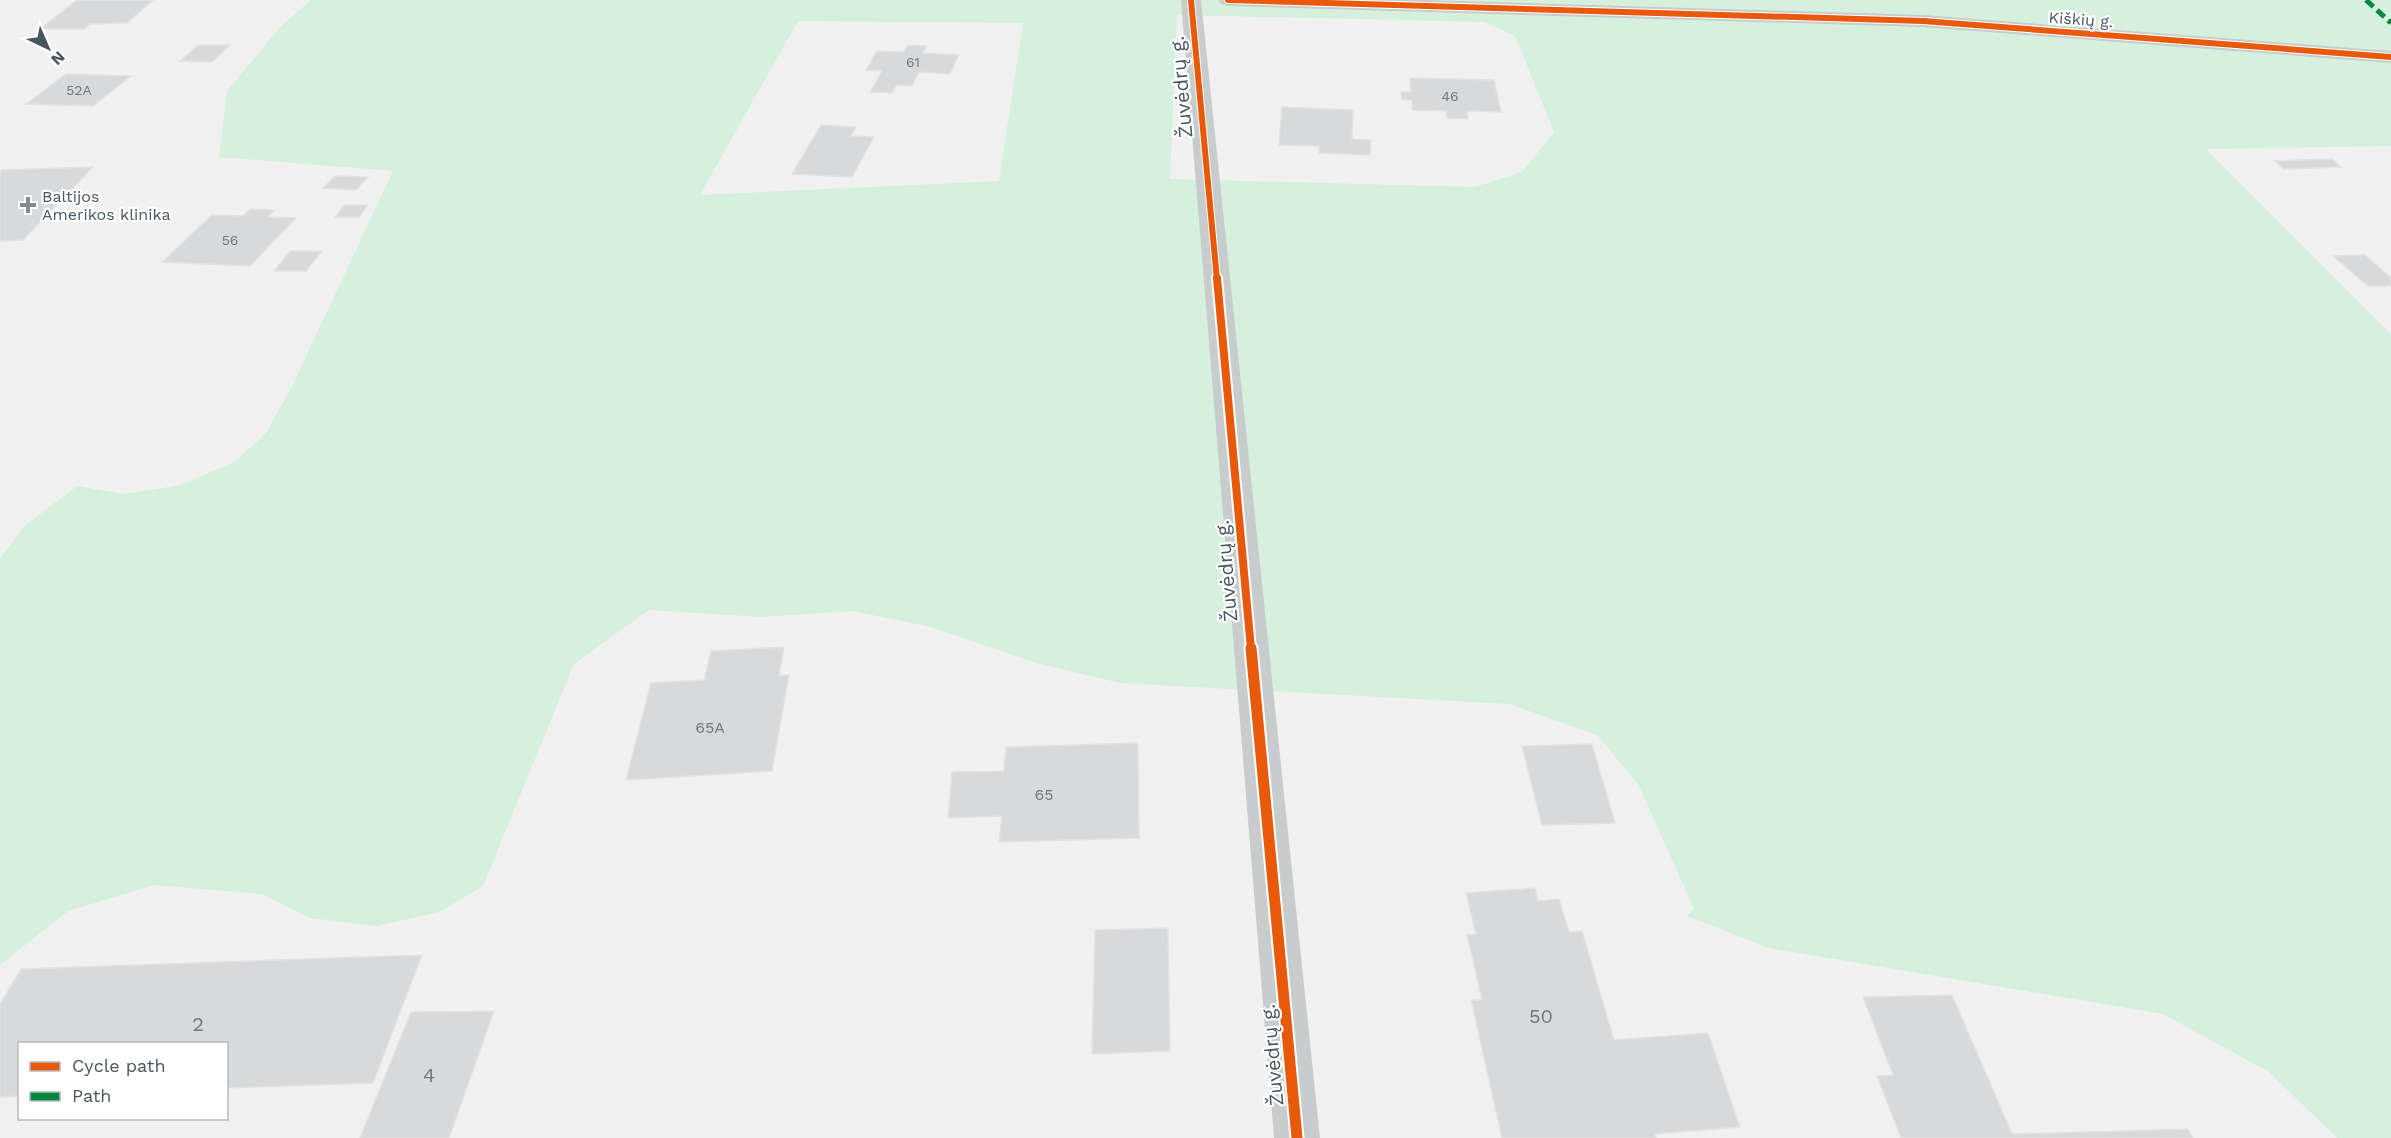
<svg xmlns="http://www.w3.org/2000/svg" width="2391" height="1138" viewBox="0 0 2391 1138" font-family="'Work Sans',sans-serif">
<rect width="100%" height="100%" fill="#f2f1f1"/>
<path fill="#d6f0de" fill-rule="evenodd" d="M311 0H2391V146L2206 149 2391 334V1138H2337L2269 1072 2163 1014 1769 948 1687 916 1694 909 1638 784 1597 735 1509 704 1120 683 1036 663 931 627 852 611 761 617 649 610 574 664 483 886 439 912 377 926 310 918 262 894 154 885 68 911 0 965V559L24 526 77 486 125 494 181 485 236 461 266 433 292 386 393 171 219 157 227 91 281 26ZM1177 15 1484 22 1515 36 1554 132 1522 172 1475 187 1170 179ZM798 21 1023 23 999 181 700 195Z"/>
<path fill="#d8d9da" stroke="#e3e3e4" stroke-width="1.5" d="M77 0H153L127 23 90 24 84 29H40Z
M199 45H230L212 62 180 61Z
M908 45 926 46 923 53 959 55 950 74 919 72 912 86 896 85 892 93 870 92 882 71 866 70 877 51 904 52Z
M66 74 131 76 93 106 26 104Z
M1410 78 1494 80 1501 112 1467 111 1468 119 1447 118 1446 111 1412 110V100H1402L1401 92H1411Z
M1282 107 1353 110 1352 139 1371 140 1370 155 1319 153V146L1279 145Z
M821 125 856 127 851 136 874 137 852 177 792 174Z
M2332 159 2341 167 2284 169 2275 161Z
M93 167 23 240 0 241V170Z
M335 176 368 177 356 190 323 188Z
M344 205H368L359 217H335Z
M250 209 274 210 268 217 296 218 250 266 162 262 212 215 243 216Z
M290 251H322L306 271H274Z
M2365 255 2391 278V286H2368L2333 256Z
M784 647 779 676 789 675 772 771 626 780 651 683 704 680 711 651Z
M1138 743 1139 838 999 842 1002 816 948 818 952 772 1004 771 1006 747Z
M1592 744 1615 823 1542 825 1522 746Z
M1535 888 1538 901 1559 899 1569 932 1582 931 1614 1040 1708 1033 1740 1127 1654 1134 1656 1138H1502L1471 1000H1482L1467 935 1476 934 1466 893Z
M1168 928 1170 1051 1092 1054 1095 930Z
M422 955 373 1083 226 1088V1044H20V1096L0 1097V1004L21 969Z
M1952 995 2012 1134 2188 1129 2193 1138H1901L1877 1076 1893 1075 1863 997Z
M494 1011 449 1138H360L411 1012Z"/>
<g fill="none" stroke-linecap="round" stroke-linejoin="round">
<path fill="#c9cccd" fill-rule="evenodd" d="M1181 0H1201L1320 1138H1274Z
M1218 0H1426L1923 15 2391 51V63L1923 27 1228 6 1221 4Z"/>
<path stroke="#00873e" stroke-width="5" stroke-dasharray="10 5" stroke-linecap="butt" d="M2366 0 2391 23"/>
<g stroke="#fff" stroke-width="8">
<path id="cycleway-far2" d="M1191 0 1217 280
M1228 0 1923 21 2391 57"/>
</g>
<g stroke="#fff" stroke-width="12">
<path id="cycleway-far1" d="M1217 278 1251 649"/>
</g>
<g stroke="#fff" stroke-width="15">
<path id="cycleway" d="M1251 648 1297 1138"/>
</g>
<use href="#cycleway-far2" stroke="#e8590c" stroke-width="6"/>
<use href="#cycleway-far1" stroke="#e8590c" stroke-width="8"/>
<use href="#cycleway" stroke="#e8590c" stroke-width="11"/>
</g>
<path fill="#848c91" stroke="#fff" stroke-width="2" d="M25 196h6v6h6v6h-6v6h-6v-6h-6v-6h6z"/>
<g text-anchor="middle" stroke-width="4.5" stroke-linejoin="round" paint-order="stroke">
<g font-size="14" fill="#6e787e">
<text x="913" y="67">61</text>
<text x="79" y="95">52A</text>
<text x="1450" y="101">46</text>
<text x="230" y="245">56</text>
</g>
<g font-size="16" fill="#48565e" stroke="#fff">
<text transform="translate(2081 19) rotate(4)" y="6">Kiškių g.</text>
</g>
<g font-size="16" fill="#48565e" stroke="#fff" text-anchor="start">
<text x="42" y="202">Baltijos<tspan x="42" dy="18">Amerikos klinika</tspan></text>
</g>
<g font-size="16" fill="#6e787e">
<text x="710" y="733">65A</text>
<text x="1044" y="800">65</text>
</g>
<g font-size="20" fill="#48565e" stroke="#fff">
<text transform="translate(1181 87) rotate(-95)" y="7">Žuvėdrų g.</text>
<text transform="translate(1226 571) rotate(-95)" y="7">Žuvėdrų g.</text>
<text transform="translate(1272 1055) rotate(-95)" y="7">Žuvėdrų g.</text>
</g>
<g font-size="20" fill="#6e787e">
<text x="1541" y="1023">50</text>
<text x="198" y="1031">2</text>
<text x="429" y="1082">4</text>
</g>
</g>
<rect x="18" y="1042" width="210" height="78" fill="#ffffff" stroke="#b6bbbf" stroke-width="1.5"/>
<rect x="30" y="1062" width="30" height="9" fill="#e8590c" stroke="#b6bbbf" stroke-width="1.5"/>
<text x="72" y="1072" font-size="18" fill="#48565e">Cycle path</text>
<rect x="30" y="1092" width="30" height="9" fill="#00873e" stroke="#b6bbbf" stroke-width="1.5"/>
<text x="72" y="1102" font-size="18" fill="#48565e">Path</text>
<g transform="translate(48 48) rotate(136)" stroke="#ffffff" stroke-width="4.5" paint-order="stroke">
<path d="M0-4.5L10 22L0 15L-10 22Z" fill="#48565e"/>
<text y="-9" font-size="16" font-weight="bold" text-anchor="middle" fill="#48565e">N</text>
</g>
</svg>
